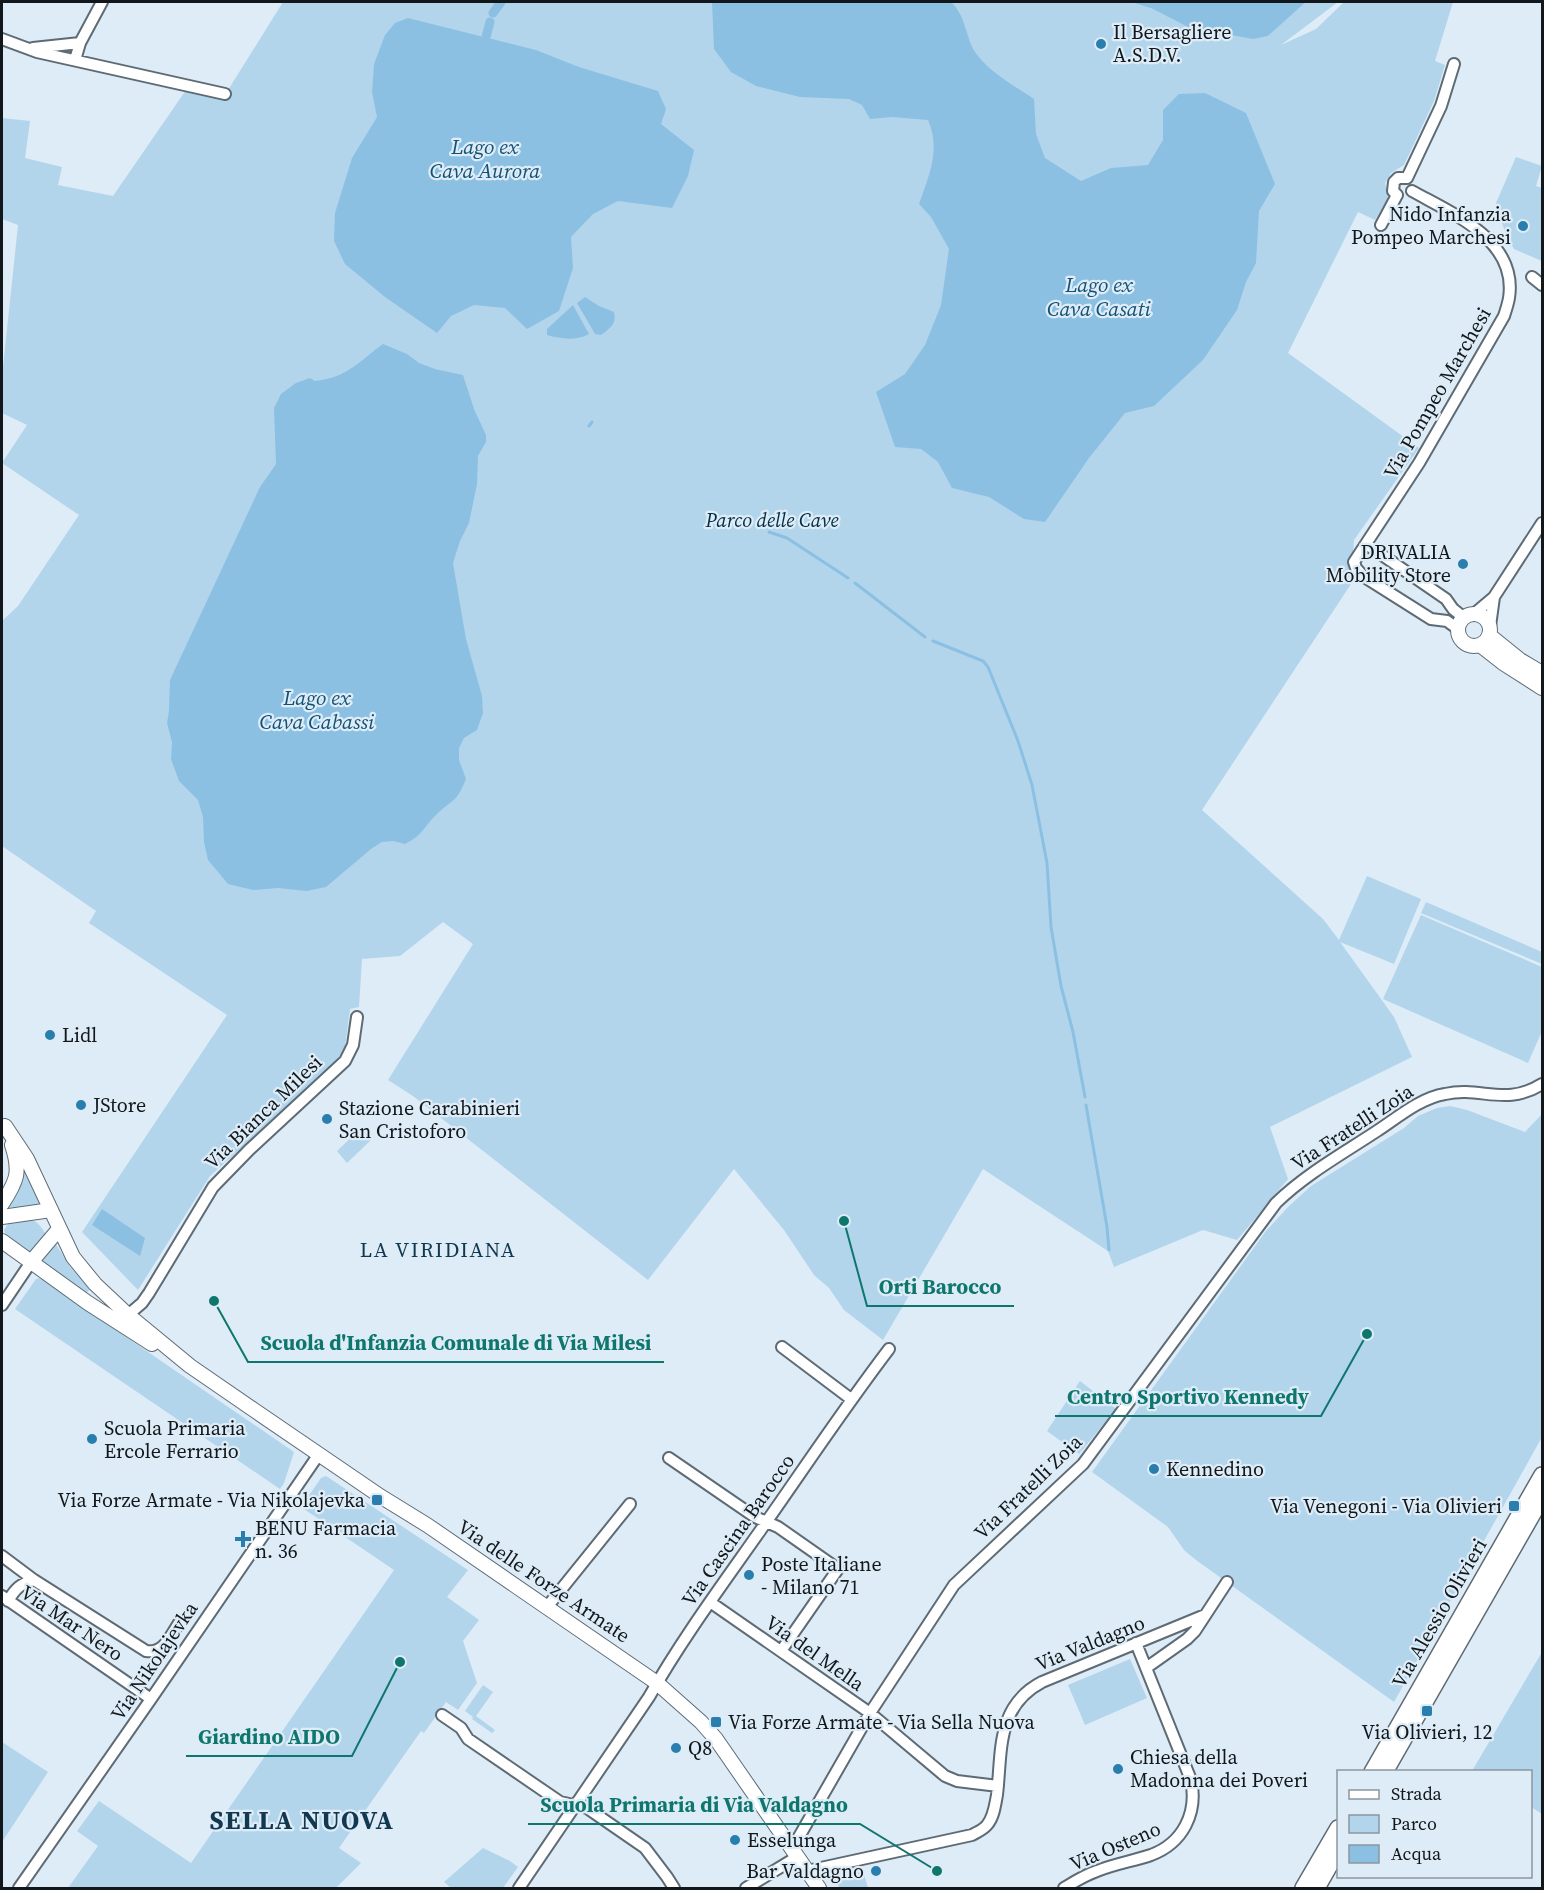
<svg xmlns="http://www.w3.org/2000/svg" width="1544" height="1890" viewBox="0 0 1544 1890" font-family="'Source Serif 4',serif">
<rect width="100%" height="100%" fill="#ddecf7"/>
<path fill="#b2d5ec" d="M283 2H1131L1153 9 1268 36 1306 2H1338L1281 45 1316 29 1344 2H1453L1435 61 1445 65 1434 101 1404 165 1391 173 1385 183 1389 197 1375 220 1358 212 1288 353 1419 448 1354 540 1351 584 1202 810 1323 919 1339 940 1367 876 1421 899 1394 964 1340 942 1394 1017 1412 1057 1270 1127 1288 1179 1237 1240 1203 1230 1114 1267 1108 1251 983 1169 883 1340 844 1310 829 1288 814 1275 784 1230 734 1169 648 1280 413 1096 388 1080 473 944 443 922 400 956 362 959 359 1007 350 1009 345 1047 334 1064 210 1176 138 1290 82 1232 227 1015 89 923 96 911 2 846V621L18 606 79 515 2 463 27 425 2 413V377L18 225 2 219V118L30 121 25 158 62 167 58 185 113 196 186 90 223 98Z
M1516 157 1542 166 1536 186 1542 188V261L1514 249 1506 235 1500 217 1496 203Z
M1426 902 1542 952V964L1421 913Z
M1421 915 1542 967V1031L1528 1063 1383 999Z
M1450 1106 1467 1110 1525 1132 1542 1114V1437L1394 1702 1196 1560 1184 1550 1168 1527 1092 1472 1266 1231 1288 1207 1311 1186 1404 1128 1418 1116 1437 1108Z
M360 1129 371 1140 347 1163 337 1151Z
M24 1169 43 1204 5 1208 16 1189Z
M27 1219C38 1221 41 1226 46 1235L31 1252 23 1250 6 1237 4 1230 8 1224Z
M55 1243 71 1268 90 1289 86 1294 39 1260Z
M40 1278 294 1452 284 1483 280 1489 15 1309 36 1279Z
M1080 1381 1116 1409 1079 1454 1047 1431Z
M326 1476 468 1570 447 1597 479 1620 463 1641 477 1683 458 1710 446 1702 424 1733 421 1731 339 1848 361 1863 336 1888H68L98 1846 77 1831 99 1801 191 1863 394 1570 301 1507 321 1478Z
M1542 1652V1814L1531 1807 1530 1772 1472 1771Z
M1130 1659 1147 1698 1085 1725 1068 1685Z
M483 1685 493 1692 476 1716 495 1730 492 1733 472 1719 473 1717 465 1711Z
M2 1742 48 1772 2 1842Z
M483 1848 510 1861 518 1867 503 1888H451L444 1882Z
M863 1871 868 1888H840L832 1877Z"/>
<path fill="#8cc0e3" d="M712 2H951C968 18 965 41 978 56 991 73 1016 87 1034 99L1036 134 1045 158 1081 181 1111 168 1148 165 1163 140V110L1179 94 1205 93 1246 113 1275 184 1259 211 1256 263 1246 282 1237 310 1203 360 1154 406 1125 413 1089 458 1045 522 1024 519 989 497 952 488 938 462 921 449 895 447 876 392 905 374 925 345 941 305 949 249 931 217 919 204C929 175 941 150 928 120L892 117 870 119 862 105 849 99 800 97 756 86 731 72 714 49Z
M1131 2H1306L1268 36 1253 39 1188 27 1153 9Z
M408 18 536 50 579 67 658 91 666 109 661 124 694 150 688 176 672 208 618 201 593 214 571 237 573 268 559 311 527 329 505 308 474 305 451 316 437 333 385 297 345 264 334 241 335 213 352 158 377 117 372 92 374 64 385 35 395 23Z
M585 297 599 306 614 312C617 324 610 328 601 335L595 334 577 303Z
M573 305 589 334C576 341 561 339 547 335V329Z
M383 344 407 354 419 363 435 369 463 375 474 409 486 435V442L478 456 477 484 469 523 460 541 453 563 466 639 482 696 483 713 477 730 464 738 459 748V760L466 779C456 804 452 799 436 815 423 828 423 835 405 844L393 841 382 842 371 849 326 887 307 891 278 888 253 890 228 884 208 860 204 842 203 817 198 800 179 781 171 759 172 742 167 723 169 711 170 680 260 487 276 464 274 408 281 394 296 383 310 378 315 381C321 380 328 379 334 377 353 371 367 355 383 344Z
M102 1209 145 1238 140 1256 92 1225Z"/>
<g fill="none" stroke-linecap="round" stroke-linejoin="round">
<path stroke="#8cc0e3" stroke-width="3" d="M589 426 592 422
M769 532 787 538 848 578
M855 583 925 637
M933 641 983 661 988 667 1018 741 1032 785 1047 863 1051 927 1061 986 1073 1032 1085 1097
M1086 1105 1107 1227 1109 1250"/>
<path stroke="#8cc0e3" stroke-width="9" d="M493 13 501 2
M486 37 490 22"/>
<g stroke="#5e6b74" stroke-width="14">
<path id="minor" d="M2 39 37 52 225 94
M33 48 80 43
M75 60 80 43 102 2
M1407 178 1441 106 1454 64
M1412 191C1453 214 1518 240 1509 298 1508 304 1506 310 1504 316L1419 463 1354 562 1356 568 1363 576 1431 619 1447 621 1458 629
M1397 195 1393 191 1394 182 1398 178H1407
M1381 225 1397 195
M1532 277 1542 285
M1366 544 1446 599 1453 609 1463 617
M1475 613 1494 597 1542 523
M1490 626 1494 597
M2 1305 31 1262
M128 1315 142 1303 149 1293 213 1187 249 1150 345 1061 353 1045 357 1017
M782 1347 851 1399
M669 1458 755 1517 778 1527 838 1569 781 1651
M2 1556 34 1580
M2 1596 151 1699
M8 1601C15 1589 21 1583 34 1580L146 1651C164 1654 170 1636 179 1623
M710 1602 870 1713 945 1776 957 1781 998 1786
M547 1607 630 1504
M1146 1668 1187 1639 1195 1631 1227 1582
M442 1715 461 1728 468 1739 560 1802 587 1808 645 1848 667 1877 674 1888
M792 1849 870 1713 954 1585 1083 1464 1276 1203C1306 1174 1342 1154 1377 1131 1397 1118 1420 1098 1445 1094 1482 1086 1505 1107 1542 1084
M807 1871 972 1835C977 1832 983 1830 987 1825 994 1817 995 1805 997 1795 1002 1751 996 1706 1042 1682L1205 1615
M19 1888 151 1699 319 1454
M519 1888 649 1697C682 1639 722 1585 760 1531 803 1470 844 1408 889 1349
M746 1888 797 1857
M1064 1888C1074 1882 1085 1875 1097 1871 1114 1864 1133 1861 1151 1855 1183 1843 1198 1813 1191 1780L1136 1643"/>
</g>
<g stroke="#5e6b74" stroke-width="16">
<path id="tertiary" d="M1458 630a16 16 0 1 1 32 0a16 16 0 1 1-32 0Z
M1489 635 1520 660 1542 673
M1480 645 1503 663 1542 688
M5 1126 27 1159 73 1257 95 1284 128 1315 190 1366 254 1410 380 1496 427 1525 657 1683 701 1722 716 1739 819 1888
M2 1204C17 1181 21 1172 12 1145
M2 1217 51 1210
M2 1241 88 1303 152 1344
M31 1262 59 1229"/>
</g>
<g stroke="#5e6b74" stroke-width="18">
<path id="secondary" d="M1372 1772 1542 1475
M1385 1772 1542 1498
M1303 1888 1338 1828
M1317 1888 1338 1851"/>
</g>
<use href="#minor" stroke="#fff" stroke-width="10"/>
<use href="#tertiary" stroke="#fff" stroke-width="14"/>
<use href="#secondary" stroke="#fff" stroke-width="15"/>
</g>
<g fill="#2a7eae" stroke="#ddecf7" stroke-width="2">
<circle cx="1101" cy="44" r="6"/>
<circle cx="1523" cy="226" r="6"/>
<circle cx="1463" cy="564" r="6"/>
<circle cx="50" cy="1035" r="6"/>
<circle cx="81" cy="1105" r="6"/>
<circle cx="327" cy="1119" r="6"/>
<circle cx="92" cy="1439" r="6"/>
<circle cx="1154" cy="1469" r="6"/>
<rect x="371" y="1494" width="12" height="12" rx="3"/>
<rect x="1508" y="1500" width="12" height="12" rx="3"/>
<path d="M240 1530h6v6h6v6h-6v6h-6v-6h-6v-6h6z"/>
<circle cx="749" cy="1575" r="6"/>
<rect x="1421" y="1705" width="12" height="12" rx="3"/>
<rect x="710" y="1716" width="12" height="12" rx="3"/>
<circle cx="676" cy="1748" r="6"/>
<circle cx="1118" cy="1769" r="6"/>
<circle cx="735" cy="1840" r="6"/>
<circle cx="876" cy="1871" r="6"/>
</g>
<g text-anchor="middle" stroke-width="4.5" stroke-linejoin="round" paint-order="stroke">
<g font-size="20" fill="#11171a" stroke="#ddecf7" text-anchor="start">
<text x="1113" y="39">Il Bersagliere<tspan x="1113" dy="23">A.S.D.V.</tspan></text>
<text x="1511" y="221" text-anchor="end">Nido Infanzia<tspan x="1511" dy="23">Pompeo Marchesi</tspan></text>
<text x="1451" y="559" text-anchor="end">DRIVALIA<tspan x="1451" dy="23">Mobility Store</tspan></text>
<text x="62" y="1042">Lidl</text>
<text x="93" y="1112">JStore</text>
<text x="339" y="1115">Stazione Carabinieri<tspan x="339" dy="23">San Cristoforo</tspan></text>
<text x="104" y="1435">Scuola Primaria<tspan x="104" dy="23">Ercole Ferrario</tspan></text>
<text x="1166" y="1476">Kennedino</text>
<text x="365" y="1507" text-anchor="end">Via Forze Armate - Via Nikolajevka</text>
<text x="1502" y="1513" text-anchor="end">Via Venegoni - Via Olivieri</text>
<text x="255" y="1535">BENU Farmacia<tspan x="255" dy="23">n. 36</tspan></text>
<text x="761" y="1571">Poste Italiane<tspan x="761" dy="23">- Milano 71</tspan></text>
<text x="728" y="1729">Via Forze Armate - Via Sella Nuova</text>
<text x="1427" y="1739" text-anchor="middle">Via Olivieri, 12</text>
<text x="688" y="1755">Q8</text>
<text x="1130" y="1764">Chiesa della<tspan x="1130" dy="23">Madonna dei Poveri</tspan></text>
<text x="747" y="1847">Esselunga</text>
<text x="864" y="1878" text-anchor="end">Bar Valdagno</text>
</g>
<g font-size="20" fill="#11171a" stroke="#ddecf7">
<text transform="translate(1437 393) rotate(-60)" y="7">Via Pompeo Marchesi</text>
<text transform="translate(263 1112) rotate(-44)" y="7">Via Bianca Milesi</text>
<text transform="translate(1352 1127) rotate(-33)" y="7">Via Fratelli Zoia</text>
<text transform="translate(1028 1487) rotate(-44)" y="7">Via Fratelli Zoia</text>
<text transform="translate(738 1530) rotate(-55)" y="7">Via Cascina Barocco</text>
<text transform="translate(544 1581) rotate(34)" y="7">Via delle Forze Armate</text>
<text transform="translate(1439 1613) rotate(-60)" y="7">Via Alessio Olivieri</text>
<text transform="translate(72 1623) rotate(34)" y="7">Via Mar Nero</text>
<text transform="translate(1090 1643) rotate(-22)" y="7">Via Valdagno</text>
<text transform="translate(815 1653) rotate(35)" y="7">Via del Mella</text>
<text transform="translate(154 1661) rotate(-56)" y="7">Via Nikolajevka</text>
<text transform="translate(1115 1846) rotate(-23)" y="7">Via Osteno</text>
</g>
<g font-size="20" font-style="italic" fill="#022e46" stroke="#ddecf7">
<text x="772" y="527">Parco delle Cave</text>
</g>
<g font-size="21" font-style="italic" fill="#145274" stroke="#ddecf7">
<text x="485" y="154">Lago ex<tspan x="485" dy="24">Cava Aurora</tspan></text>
<text x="1099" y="292">Lago ex<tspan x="1099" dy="24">Cava Casati</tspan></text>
<text x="317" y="705">Lago ex<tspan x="317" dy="24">Cava Cabassi</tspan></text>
</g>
<g font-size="21" letter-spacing="1.5" fill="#113850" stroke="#ddecf7">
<text x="438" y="1257">LA VIRIDIANA</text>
</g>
<g font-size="26" font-weight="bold" letter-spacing="1.5" fill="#113850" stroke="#ddecf7">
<text x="302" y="1829">SELLA NUOVA</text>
</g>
</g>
<path fill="none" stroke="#0f766e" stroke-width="2" d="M844 1221L867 1306H1014M214 1301L248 1362H664M1367 1334L1321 1416H1055M400 1662L352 1756H186M937 1871L860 1824H528"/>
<g fill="#0f766e" stroke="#ddecf7" stroke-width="2">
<circle cx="844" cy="1221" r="6"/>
<circle cx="214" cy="1301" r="6"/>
<circle cx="1367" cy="1334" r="6"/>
<circle cx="400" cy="1662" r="6"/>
<circle cx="937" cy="1871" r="6"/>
</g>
<g font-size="21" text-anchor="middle" font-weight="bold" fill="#0f766e" stroke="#ddecf7" stroke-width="4.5" stroke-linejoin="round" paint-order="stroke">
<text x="940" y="1294">Orti Barocco</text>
<text x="456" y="1350">Scuola d'Infanzia Comunale di Via Milesi</text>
<text x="1188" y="1404">Centro Sportivo Kennedy</text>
<text x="269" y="1744">Giardino AIDO</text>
<text x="694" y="1812">Scuola Primaria di Via Valdagno</text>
</g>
<rect width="1544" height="1890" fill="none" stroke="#11171a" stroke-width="6"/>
<rect x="1337" y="1770" width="195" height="108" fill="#ddecf7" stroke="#8b979f" stroke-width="1.5"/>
<rect x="1349" y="1790" width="30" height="9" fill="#ffffff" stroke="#8b979f" stroke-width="1.5"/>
<text x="1391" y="1800" font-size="18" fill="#11171a">Strada</text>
<rect x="1349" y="1815" width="30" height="18" fill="#b2d5ec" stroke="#8b979f" stroke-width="1.5"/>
<text x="1391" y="1830" font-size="18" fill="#11171a">Parco</text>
<rect x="1349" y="1845" width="30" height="18" fill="#8cc0e3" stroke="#8b979f" stroke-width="1.5"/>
<text x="1391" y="1860" font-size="18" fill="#11171a">Acqua</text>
</svg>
